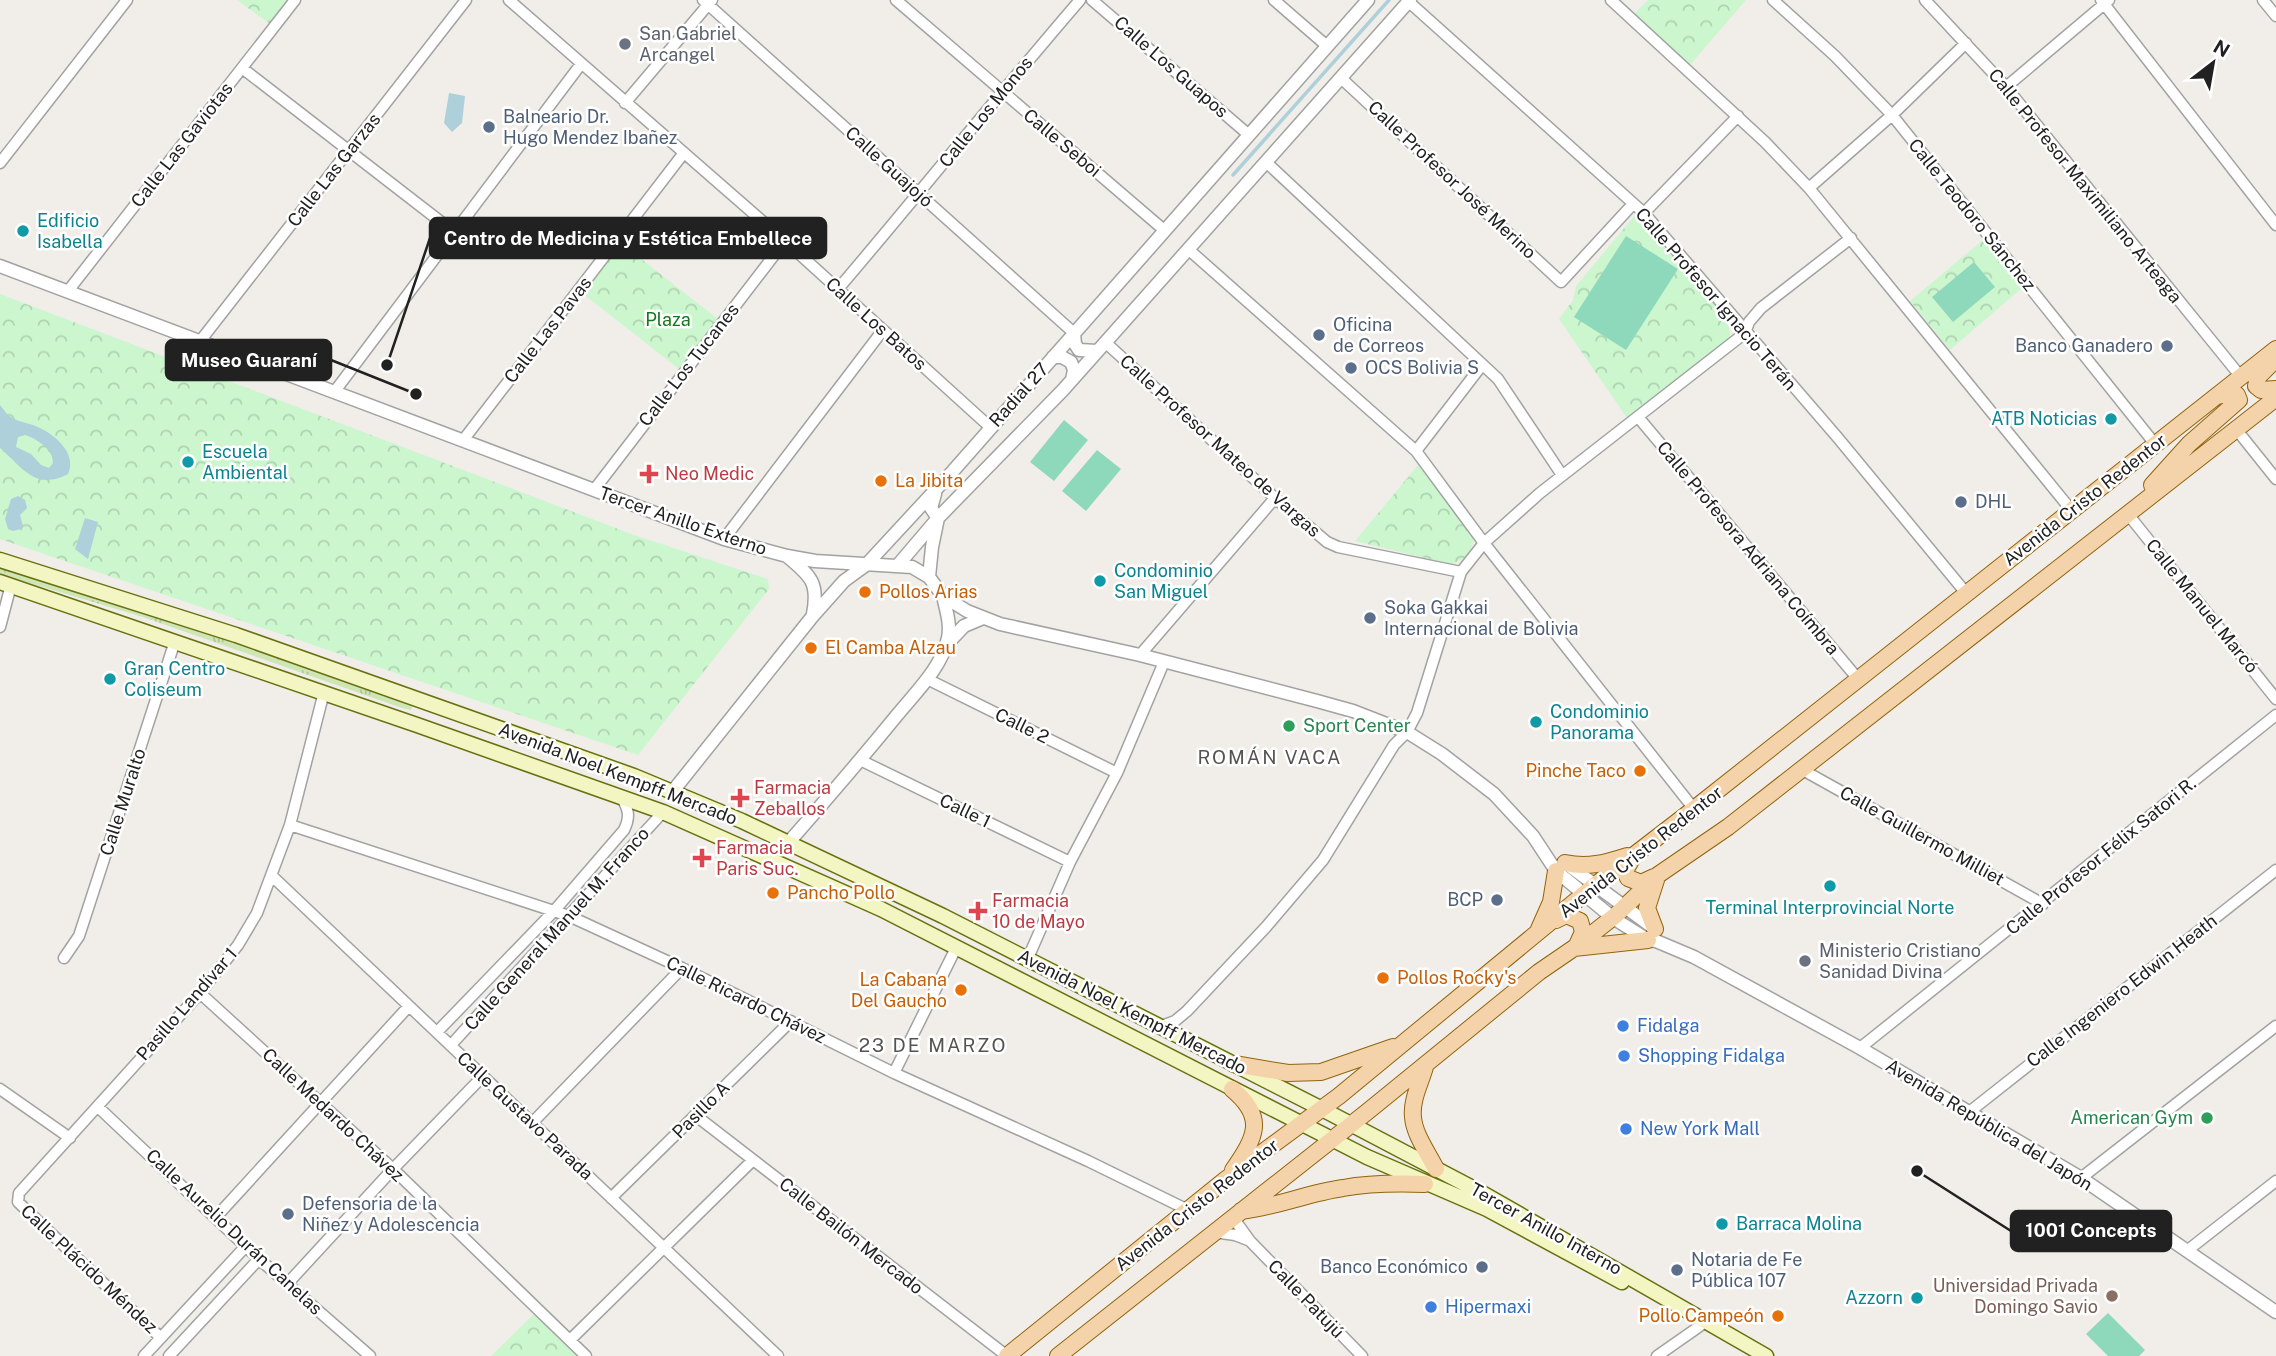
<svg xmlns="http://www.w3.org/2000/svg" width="2276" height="1356" viewBox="0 0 2276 1356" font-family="'Public Sans',sans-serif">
<defs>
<pattern id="grass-tufts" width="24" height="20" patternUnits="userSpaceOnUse" patternTransform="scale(1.75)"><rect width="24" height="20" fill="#cde6b4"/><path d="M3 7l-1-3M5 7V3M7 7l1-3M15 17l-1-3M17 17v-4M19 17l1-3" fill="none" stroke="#b0c59a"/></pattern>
<pattern id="park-crowns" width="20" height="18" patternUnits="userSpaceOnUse" patternTransform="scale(1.75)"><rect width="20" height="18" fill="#cbf6ce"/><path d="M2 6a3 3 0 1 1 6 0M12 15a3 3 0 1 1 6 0" fill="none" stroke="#aed3b1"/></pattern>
</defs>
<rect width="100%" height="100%" fill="#f1eee9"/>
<path fill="url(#grass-tufts)" d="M0 567C138 609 274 656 410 703L412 707 411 710 402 708 143 617 0 574Z"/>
<path fill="url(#park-crowns)" d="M237 0H288L270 24Z
M1648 0H1746L1690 65 1634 14Z
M1635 215 1723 312 1728 321 1731 341 1627 418 1559 319 1573 300 1576 286Z
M1984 239 2023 287 1950 350 1910 301Z
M622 244 718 319 679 369 582 293Z
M0 294 634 535 768 579 769 589 638 755 0 539Z
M1418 465 1474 536C1473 550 1465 562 1450 564L1355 541Z
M534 1314 577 1356H491Z"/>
<path fill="#8ed8bb" d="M1626 236 1678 269 1626 350 1574 317Z
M1974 262 1995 287 1953 322 1932 297Z
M1064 420 1088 440 1054 481 1030 462Z
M1097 450 1121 469 1086 511 1062 491Z
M2108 1313 2145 1350 2139 1356H2108L2086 1334Z"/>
<path fill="#add0da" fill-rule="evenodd" d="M449 93 465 96 462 123 452 132 444 123Z
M0 405C1 406 6 413 7 414 14 421 24 422 33 425 52 432 78 452 68 474 35 491 23 468 0 448ZM25 435C37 439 53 449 53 463L49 468 41 465 31 454 16 447 18 437Z
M18 496 25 500 27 508 20 515 23 526 21 529 13 531 8 529 5 519 11 499Z
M85 518 98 522 88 559 75 549Z"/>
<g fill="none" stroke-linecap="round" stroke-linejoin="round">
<path stroke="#add0da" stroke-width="3.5" d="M1233 175 1389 0"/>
<g stroke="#a2a2a2" stroke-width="13">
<path id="minor" d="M509 0 785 241 990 427
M703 0 1074 333
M896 0 1164 230
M1092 0 1249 135
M1274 0 1327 46
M1611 0 1765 142 1809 188 2072 511
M1773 0 1835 56 1892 115 2155 444
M1925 0 2006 87 2241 377
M2101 0 2276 225
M2263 0 2276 16
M1409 2 1644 213 1838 438 1966 593
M242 68 454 232
M1342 79 1561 282 1633 204
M2006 87 2109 0
M625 103 712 0
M1266 162 1498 379 1562 475
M0 163 127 0
M1809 188 1892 115 1966 43
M1644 213 1738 116
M1188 249 1416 451 1484 543 1694 809
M838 289C920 193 998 95 1080 0
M68 291 295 0
M201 340 466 0
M1105 342 1275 498 1327 542 1338 547 1461 572
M335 391 581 64
M1638 417 1858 679
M2236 429 2276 479
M464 439 683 154
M1416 451 1482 365
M594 490 785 241
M2127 513 2276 699
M724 539 883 330
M0 627 11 585
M1140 655 1275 498
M927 679 1117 773
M860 760 1070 862
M1801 769 2043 904
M290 825 569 916 682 968 894 1073 1088 1161 1188 1210
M272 876 778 1356
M64 958 79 936 175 641
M1028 958 1070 862 1117 773 1164 662
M200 993 393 1169 586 1356
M1159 1027 1175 1021 1187 1011 1266 927 1323 860 1394 745 1407 732 1417 713 1461 572 1484 543 1540 493 1745 333 1749 322 1761 308 1851 238
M437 1032 554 911 624 830C631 816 628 809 621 796
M451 1045 663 812
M1860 1048 2276 715
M894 1073 956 948
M0 1089 70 1138
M98 1107 259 1259 370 1356
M1968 1113 2276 870
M695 1115 1007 1356
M532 1123 682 968
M2081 1178 2276 1026
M611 1198 791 1021
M1235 1215 1237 1223 1250 1241 1362 1356
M216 1217 409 1006
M1214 1232 1235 1235 1248 1240
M2188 1250 2276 1181
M288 1283 393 1169 483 1076
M160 1337 18 1202 19 1193 200 993 238 945 257 913 290 825 324 692
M570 1340 753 1160
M144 1356 246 1246
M169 1356 259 1259
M1657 1356 1700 1326"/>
</g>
<g stroke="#a2a2a2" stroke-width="15">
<path id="tertiary" d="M0 266 724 539 787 556 815 561 912 567 929 577 943 596 967 611 1000 624 1140 655 1317 701 1353 711 1407 732 1442 754 1494 794 1533 836 1556 871 1613 918 1648 940 1656 941 1694 957 1860 1048 2081 1178 2276 1312
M1074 333 1075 344 1079 350 1097 351
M1053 357H1062L1071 362 1074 370 1072 380
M788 557C811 576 819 583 813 614
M898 565 938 518 1063 390 1410 0
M929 577 932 547 938 518 931 508 935 494
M946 645 964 626 983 618
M673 791 812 617 844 581 866 565 953 471 1368 0
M789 842C826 800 862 758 898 714 916 692 942 667 948 638 951 624 946 610 943 596
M1568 865 1655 929"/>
</g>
<g stroke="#68710f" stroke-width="17">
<path id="secondary" d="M0 560 236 635 634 776 742 821 943 916 1322 1109 1484 1194 1766 1356
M0 582 417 725 663 812 881 909 1367 1157 1487 1209 1622 1282"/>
</g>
<g stroke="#91640d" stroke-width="18">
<path id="primary" d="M2271 364 2258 377 2256 386 2261 390 2276 389
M2152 485 2189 444 2239 400 2237 395 2232 391 2218 396
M1634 855 1625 871 1628 878 1641 883 1654 877
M1565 863C1588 868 1605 863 1627 856
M1556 920 1566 915 1580 921 1583 932 1577 945
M1539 929 1551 902 1556 871
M1655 929 1647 908 1656 880
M1574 948 1648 940
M1234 1064 1288 1073 1321 1072 1393 1047
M1425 1067C1421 1082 1411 1100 1413 1117 1414 1134 1428 1153 1436 1169
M1232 1089C1267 1118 1255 1138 1233 1170
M1241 1211C1276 1207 1308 1193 1343 1188 1370 1183 1397 1183 1425 1184
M1007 1356 1225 1180 1339 1096 1594 886 1694 809 2276 349
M1058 1356 1367 1112 1539 972 1574 948 1616 915 1658 875 1728 827 2276 398"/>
</g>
<use href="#minor" stroke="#fff" stroke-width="10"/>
<use href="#tertiary" stroke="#fff" stroke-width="12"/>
<use href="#secondary" stroke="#f3f5c2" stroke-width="14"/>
<use href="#primary" stroke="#f5d3aa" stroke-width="16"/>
</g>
<g fill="#6b7280" stroke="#fff" stroke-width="2.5">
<circle cx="625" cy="44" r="7"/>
<circle cx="1805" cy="961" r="7"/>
</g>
<g fill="#5c6f8a" stroke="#fff" stroke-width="2.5">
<circle cx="489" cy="127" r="7"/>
<circle cx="1319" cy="335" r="7"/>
<circle cx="2167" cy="346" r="7"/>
<circle cx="1351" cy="368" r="7"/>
<circle cx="1961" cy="502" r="7"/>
<circle cx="1370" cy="618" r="7"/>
<circle cx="1497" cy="900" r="7"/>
<circle cx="288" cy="1214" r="7"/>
<circle cx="1482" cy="1267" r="7"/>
<circle cx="1677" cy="1270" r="7"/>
</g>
<g fill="#0f9aa8" stroke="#fff" stroke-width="2.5">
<circle cx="23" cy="231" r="7"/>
<circle cx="2111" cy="419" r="7"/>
<circle cx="188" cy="462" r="7"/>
<circle cx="1100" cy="581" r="7"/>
<circle cx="110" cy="679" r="7"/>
<circle cx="1536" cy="722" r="7"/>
<circle cx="1830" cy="886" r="7"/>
<circle cx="1722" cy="1224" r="7"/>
<circle cx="1917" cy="1298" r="7"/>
</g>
<g fill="#e0444e" stroke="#fff" stroke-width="2.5">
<path d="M645.5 463.5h7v7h7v7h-7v7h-7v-7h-7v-7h7z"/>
<path d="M736.5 787.5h7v7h7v7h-7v7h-7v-7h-7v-7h7z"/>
<path d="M698.5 847.5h7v7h7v7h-7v7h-7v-7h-7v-7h7z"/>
<path d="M974.5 900.5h7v7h7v7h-7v7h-7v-7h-7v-7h7z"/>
</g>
<g fill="#e8710a" stroke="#fff" stroke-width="2.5">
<circle cx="881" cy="481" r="7"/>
<circle cx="865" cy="592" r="7"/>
<circle cx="811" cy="648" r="7"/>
<circle cx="1640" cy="771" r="7"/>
<circle cx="773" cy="893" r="7"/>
<circle cx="1383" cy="978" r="7"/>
<circle cx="961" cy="990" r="7"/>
<circle cx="1778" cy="1316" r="7"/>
</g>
<g fill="#2e9e5b" stroke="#fff" stroke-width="2.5">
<circle cx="1289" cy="726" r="7"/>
<circle cx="2207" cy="1118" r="7"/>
</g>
<g fill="#3f7fe0" stroke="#fff" stroke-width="2.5">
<circle cx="1623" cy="1026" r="7"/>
<circle cx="1624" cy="1056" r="7"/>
<circle cx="1626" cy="1129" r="7"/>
<circle cx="1431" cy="1307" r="7"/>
</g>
<circle fill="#8d6e63" stroke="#fff" stroke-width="2.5" cx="2112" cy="1296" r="7"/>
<g text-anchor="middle" stroke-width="5" stroke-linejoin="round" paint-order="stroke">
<g font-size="18" fill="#5b616d" stroke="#fff" text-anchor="start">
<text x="639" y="40">San Gabriel<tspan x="639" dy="21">Arcangel</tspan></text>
<text x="1819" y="957">Ministerio Cristiano<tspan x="1819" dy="21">Sanidad Divina</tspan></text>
</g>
<g font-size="18" fill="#212121" stroke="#fff">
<text transform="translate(1171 67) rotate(41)" y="6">Calle Los Guapos</text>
<text transform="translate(986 112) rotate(-51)" y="6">Calle Los Monos</text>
<text transform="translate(1062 143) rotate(40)" y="6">Calle Seboi</text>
<text transform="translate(182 145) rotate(-52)" y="6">Calle Las Gaviotas</text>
<text transform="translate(889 167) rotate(42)" y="6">Calle Guajojó</text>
<text transform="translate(334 170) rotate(-52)" y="6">Calle Las Garzas</text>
<text transform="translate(1452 180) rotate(43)" y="6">Calle Profesor José Merino</text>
<text transform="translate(2085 186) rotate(51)" y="6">Calle Profesor Maximiliano Arteaga</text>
<text transform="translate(1972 215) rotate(51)" y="6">Calle Teodoro Sánchez</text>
<text transform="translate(1716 299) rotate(49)" y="6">Calle Profesor Ignacio Terán</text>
<text transform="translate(876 324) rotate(42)" y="6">Calle Los Batos</text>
<text transform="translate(548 330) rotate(-52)" y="6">Calle Las Pavas</text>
<text transform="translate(689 365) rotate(-52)" y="6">Calle Los Tucanes</text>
<text transform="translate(1019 395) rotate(-48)" y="6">Radial 27</text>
<text transform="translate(1220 446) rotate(42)" y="6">Calle Profesor Mateo de Vargas</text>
<text transform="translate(2085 500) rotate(-38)" y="6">Avenida Cristo Redentor</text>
<text transform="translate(683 521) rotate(19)" y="6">Tercer Anillo Externo</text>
<text transform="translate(1748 548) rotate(50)" y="6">Calle Profesora Adriana Coímbra</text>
<text transform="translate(2202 606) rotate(51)" y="6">Calle Manuel Marcó</text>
<text transform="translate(1022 726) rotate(26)" y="6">Calle 2</text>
<text transform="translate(618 774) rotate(21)" y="6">Avenida Noel Kempff Mercado</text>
<text transform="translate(123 802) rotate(-72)" y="6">Calle Muralto</text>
<text transform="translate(965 811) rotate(26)" y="6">Calle 1</text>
<text transform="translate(1922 836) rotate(29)" y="6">Calle Guillermo Milliet</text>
<text transform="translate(1641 852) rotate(-38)" y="6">Avenida Cristo Redentor</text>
<text transform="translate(2101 856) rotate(-39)" y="6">Calle Profesor Félix Satori R.</text>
<text transform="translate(557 929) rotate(-48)" y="6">Calle General Manuel M. Franco</text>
<text transform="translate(2122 991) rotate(-38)" y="6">Calle Ingeniero Edwin Heath</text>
<text transform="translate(746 1000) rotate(26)" y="6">Calle Ricardo Chávez</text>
<text transform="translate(187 1004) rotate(-49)" y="6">Pasillo Landívar 1</text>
<text transform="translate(1132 1012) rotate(27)" y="6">Avenida Noel Kempff Mercado</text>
<text transform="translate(701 1110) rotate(-45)" y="6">Pasillo A</text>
<text transform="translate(333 1115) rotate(43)" y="6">Calle Medardo Chávez</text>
<text transform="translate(525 1116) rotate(43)" y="6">Calle Gustavo Parada</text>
<text transform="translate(1989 1125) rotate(31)" y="6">Avenida República del Japón</text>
<text transform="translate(1197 1205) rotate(-38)" y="6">Avenida Cristo Redentor</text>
<text transform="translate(1546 1229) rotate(29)" y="6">Tercer Anillo Interno</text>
<text transform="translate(234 1232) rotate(43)" y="6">Calle Aurelio Durán Canelas</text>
<text transform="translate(851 1236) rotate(38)" y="6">Calle Bailón Mercado</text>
<text transform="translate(89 1269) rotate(43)" y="6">Calle Plácido Méndez</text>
<text transform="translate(1306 1299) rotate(46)" y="6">Calle Patujú</text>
</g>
<g font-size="18" fill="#4e5e75" stroke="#fff" text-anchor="start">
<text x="503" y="123">Balneario Dr.<tspan x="503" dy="21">Hugo Mendez Ibañez</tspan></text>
<text x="1333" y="331">Oficina<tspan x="1333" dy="21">de Correos</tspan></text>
<text x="2153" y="352" text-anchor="end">Banco Ganadero</text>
<text x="1365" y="374">OCS Bolivia S</text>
<text x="1975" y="508">DHL</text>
<text x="1384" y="614">Soka Gakkai<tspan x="1384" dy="21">Internacional de Bolivia</tspan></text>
<text x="1483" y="906" text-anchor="end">BCP</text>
<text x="302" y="1210">Defensoria de la<tspan x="302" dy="21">Niñez y Adolescencia</tspan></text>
<text x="1691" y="1266">Notaria de Fe<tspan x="1691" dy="21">Pública 107</tspan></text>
<text x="1468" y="1273" text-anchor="end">Banco Económico</text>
</g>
<g font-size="18" fill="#0d838f" stroke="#fff" text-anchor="start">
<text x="37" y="227">Edificio<tspan x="37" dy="21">Isabella</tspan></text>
<text x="2097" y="425" text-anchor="end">ATB Noticias</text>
<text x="202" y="458">Escuela<tspan x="202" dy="21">Ambiental</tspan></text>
<text x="1114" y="577">Condominio<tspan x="1114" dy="21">San Miguel</tspan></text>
<text x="124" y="675">Gran Centro<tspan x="124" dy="21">Coliseum</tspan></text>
<text x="1550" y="718">Condominio<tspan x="1550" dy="21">Panorama</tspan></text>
<text x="1830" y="914" text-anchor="middle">Terminal Interprovincial Norte</text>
<text x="1736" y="1230">Barraca Molina</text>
<text x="1903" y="1304" text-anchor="end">Azzorn</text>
</g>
<g font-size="18" fill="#16781d" stroke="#fff">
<text x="668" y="326">Plaza</text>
</g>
<g font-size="18" fill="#be3a42" stroke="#fff" text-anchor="start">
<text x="665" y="480">Neo Medic</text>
<text x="754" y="794">Farmacia<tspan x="754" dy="21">Zeballos</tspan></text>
<text x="716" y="854">Farmacia<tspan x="716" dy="21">Paris Suc.</tspan></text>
<text x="992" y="907">Farmacia<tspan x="992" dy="21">10 de Mayo</tspan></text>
</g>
<g font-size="18" fill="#c56008" stroke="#fff" text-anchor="start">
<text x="895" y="487">La Jibita</text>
<text x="879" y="598">Pollos Arias</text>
<text x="825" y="654">El Camba Alzau</text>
<text x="1626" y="777" text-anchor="end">Pinche Taco</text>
<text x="787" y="899">Pancho Pollo</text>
<text x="1397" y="984">Pollos Rocky's</text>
<text x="947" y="986" text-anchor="end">La Cabana<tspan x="947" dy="21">Del Gaucho</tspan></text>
<text x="1764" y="1322" text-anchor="end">Pollo Campeón</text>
</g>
<g font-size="18" fill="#27864d" stroke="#fff" text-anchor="start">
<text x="1303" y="732">Sport Center</text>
<text x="2193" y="1124" text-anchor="end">American Gym</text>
</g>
<g font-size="18" fill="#366cbe" stroke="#fff" text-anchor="start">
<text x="1637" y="1032">Fidalga</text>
<text x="1638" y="1062">Shopping Fidalga</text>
<text x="1640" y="1135">New York Mall</text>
<text x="1445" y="1313">Hipermaxi</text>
</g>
<g font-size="18" fill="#785e54" stroke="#fff" text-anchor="end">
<text x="2098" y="1292">Universidad Privada<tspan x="2098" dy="21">Domingo Savio</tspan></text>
</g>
<g font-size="19" letter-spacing="2" fill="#545454" stroke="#fff">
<text x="1270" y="764">ROMÁN VACA</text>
<text x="933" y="1052">23 DE MARZO</text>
</g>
</g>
<path fill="none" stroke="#212121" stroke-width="2.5" d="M387 365L430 238M416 394L331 360M1917 1171L2011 1231"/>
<g fill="#212121" stroke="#fff" stroke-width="2.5">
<circle cx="387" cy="365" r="7"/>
<circle cx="416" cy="394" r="7"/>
<circle cx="1917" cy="1171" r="7"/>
</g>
<g fill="#212121" stroke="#212121" stroke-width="2.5">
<rect x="430" y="218" width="396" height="40" rx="7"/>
<rect x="166" y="340" width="165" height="40" rx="7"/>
<rect x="2011" y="1211" width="160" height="40" rx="7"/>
</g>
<g font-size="19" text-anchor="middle" font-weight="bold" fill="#fff">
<text x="628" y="245">Centro de Medicina y Estética Embellece</text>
<text x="249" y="367">Museo Guaraní</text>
<text x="2091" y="1237">1001 Concepts</text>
</g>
<g transform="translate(2213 63) rotate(31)" stroke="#ffffff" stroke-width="5" paint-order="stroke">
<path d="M0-5L12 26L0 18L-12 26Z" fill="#212121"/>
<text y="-10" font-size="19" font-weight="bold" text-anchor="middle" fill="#212121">N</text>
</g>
</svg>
